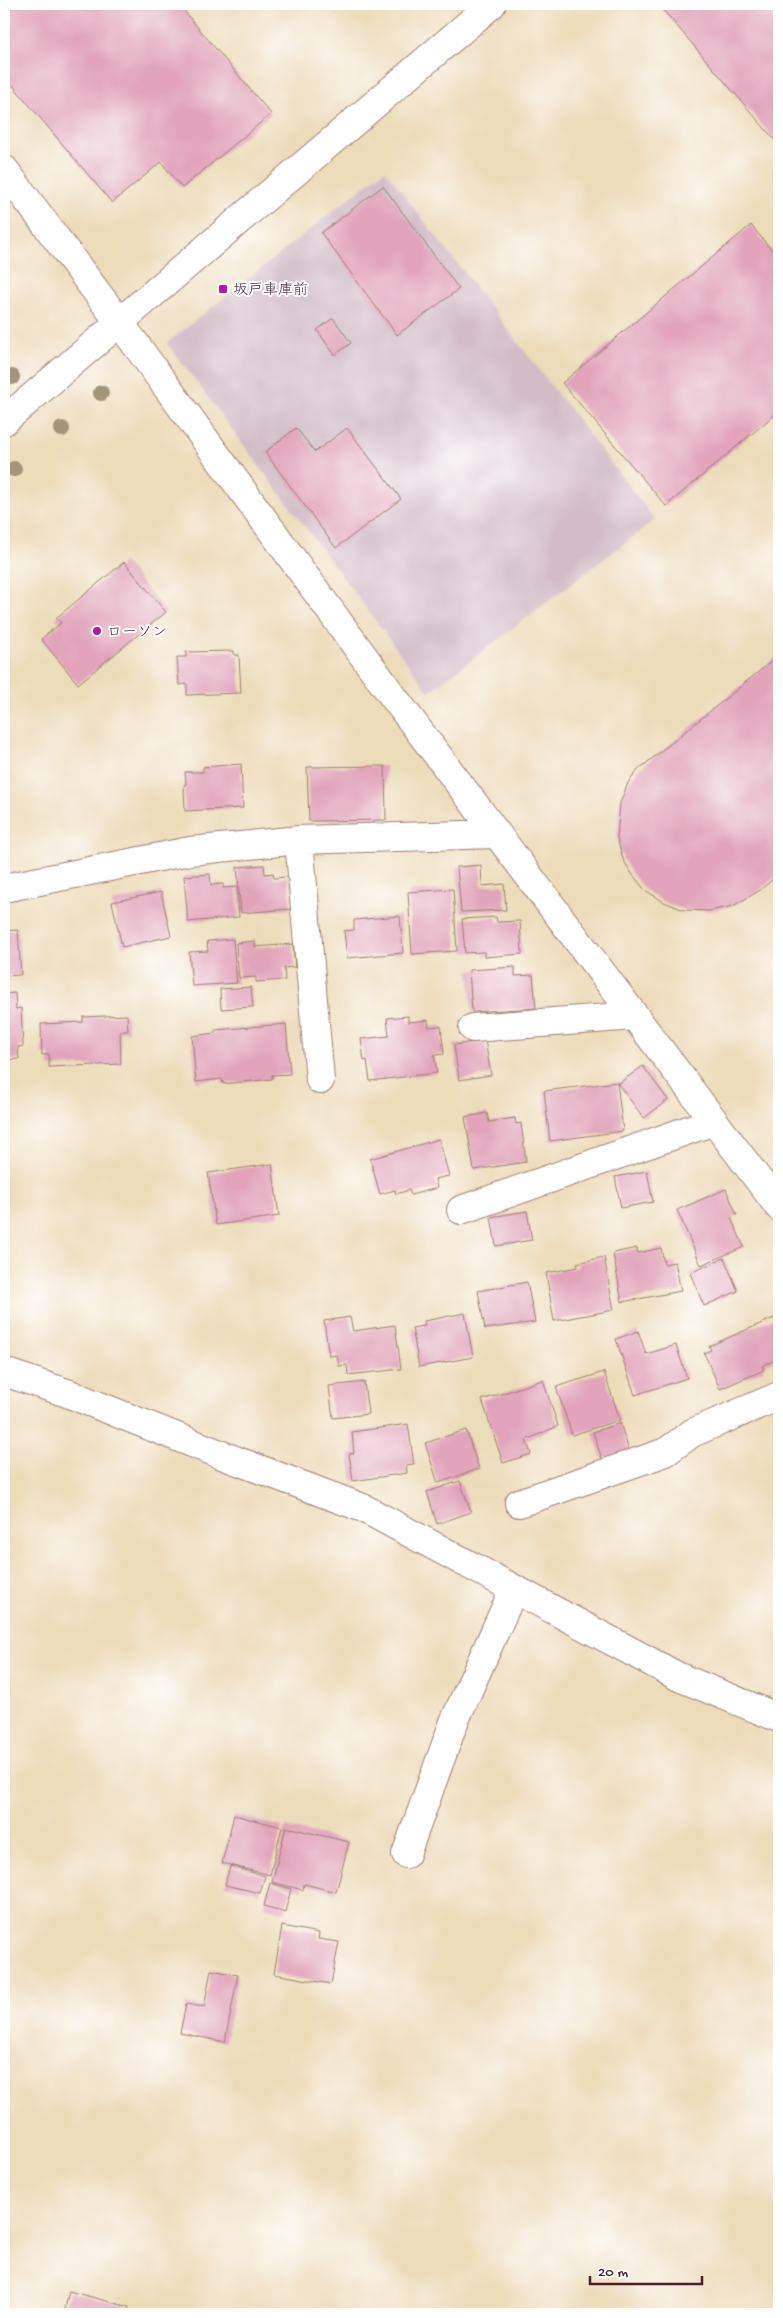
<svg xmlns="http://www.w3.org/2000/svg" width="783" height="2318" viewBox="0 0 783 2318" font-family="'Gochi Hand','Klee One',sans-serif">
<rect width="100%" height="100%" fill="#fff"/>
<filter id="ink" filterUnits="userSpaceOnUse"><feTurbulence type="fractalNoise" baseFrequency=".02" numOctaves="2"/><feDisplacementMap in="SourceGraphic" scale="10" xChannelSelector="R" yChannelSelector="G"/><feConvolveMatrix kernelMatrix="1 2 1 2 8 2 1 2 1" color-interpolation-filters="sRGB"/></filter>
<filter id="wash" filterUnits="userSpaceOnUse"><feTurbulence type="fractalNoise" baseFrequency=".0096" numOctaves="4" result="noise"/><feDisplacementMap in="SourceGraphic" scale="20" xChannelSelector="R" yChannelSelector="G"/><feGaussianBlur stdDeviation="1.12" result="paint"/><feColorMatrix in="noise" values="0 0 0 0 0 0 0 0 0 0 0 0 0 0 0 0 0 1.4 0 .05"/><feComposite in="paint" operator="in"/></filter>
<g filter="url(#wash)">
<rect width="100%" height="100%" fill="#eddcba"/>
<path fill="#d2bdc7" d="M385 170 655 520 429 692 167 343Z"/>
<g id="blocks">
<path fill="#e1a4ba" d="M4 4H178L271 114 182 188 161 162 112 203 4 75Z
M658 4H779V145Z
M383 186 459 289 397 335 321 233Z
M751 225 779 259V411L666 506 562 383Z
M333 318 351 343 335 355 317 330Z
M296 428 315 452 347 428 401 499 336 548 265 452Z
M124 562 166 612 78 684 41 639 61 623 56 618Z
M234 651V655H239L241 693 187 695V684L179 685 177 657H186V652Z
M779 655V874L759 891 733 906 709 911 684 910 664 902 645 890 632 874 623 859 617 838 620 803 628 783 638 770Z
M241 764 243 808 185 811 184 785 186 784 185 772H203V767Z
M385 766 386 820 309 821 307 767Z
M264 865 265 874 273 873 274 878 288 877 291 909 241 913 237 867Z
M481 865 482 886 504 884 506 910 461 912 457 867Z
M210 874 211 885 223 884V888L237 887 239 917 188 922 184 876Z
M453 889 457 951 412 954 408 892Z
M161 892 171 936 122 947 112 902Z
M400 916 403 953 347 958 344 931 354 930V920Z
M496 917 497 922 520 921 522 954 484 957V952L465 953 462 919Z
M18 930 21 975 4 976V931Z
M233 939 237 983 192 986 189 952 208 951 207 941Z
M255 941V947L293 944 295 967 284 968 285 980 256 982V977L239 978 236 943Z
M515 967V976L533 975 536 1008 472 1012 469 970Z
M251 987 253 1007 221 1009 220 989Z
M15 993 16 1009 21 1008 23 1046 18 1047 19 1059 4 1060V994Z
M127 1015 128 1031H120L121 1064 49 1067V1054L42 1055 41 1024 83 1022V1017Z
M408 1016V1022L428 1020 429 1027 441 1026 444 1054 434 1055 437 1073 370 1081 367 1060 364 1061 361 1039 389 1036 387 1018Z
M286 1024 290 1074 272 1075V1079L223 1084 222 1079 196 1082 192 1036 215 1033V1030Z
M485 1040 491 1075 459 1080 454 1045Z
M643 1066 668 1100 644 1118 618 1084Z
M617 1082 623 1131 550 1141 544 1091Z
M487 1113 489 1122 515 1118 516 1124 521 1123 526 1162 474 1170 465 1117Z
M439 1139 449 1176 435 1179 437 1188 411 1195 409 1190 396 1194 395 1190 380 1194 370 1159Z
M272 1164 279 1216 216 1225 208 1173Z
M647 1171 653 1202 621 1208 615 1177Z
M726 1189 737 1215 731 1218 744 1247 701 1265 677 1210Z
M527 1211 532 1240 496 1246 491 1217Z
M637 1248 638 1253 661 1248 664 1264 675 1262 681 1291 622 1302 613 1253Z
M604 1257 614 1310 554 1321 546 1273 578 1267 577 1263Z
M724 1258 738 1291 704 1306 690 1273Z
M527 1282 535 1322 485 1329 478 1291Z
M465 1313 473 1357 419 1367 412 1328 425 1326 424 1321Z
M350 1317 353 1331 395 1325 401 1369 348 1375 347 1365 339 1366 337 1355 329 1356 324 1321Z
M774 1318 779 1330V1358L762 1366 764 1370 720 1389 704 1353 711 1350 709 1346Z
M638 1331 646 1354 676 1345 687 1378 635 1395 616 1339Z
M604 1372 620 1420 572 1435 556 1387Z
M543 1380 558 1426 526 1440 531 1454 503 1463 482 1400Z
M364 1382 368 1414 333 1418 329 1386Z
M620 1423 629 1451 602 1459 593 1432Z
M408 1424 414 1464 406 1465 407 1473 353 1481 349 1454 354 1453 352 1432Z
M466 1430 479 1469 438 1483 425 1443Z
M460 1481 471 1512 437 1524 427 1492Z
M234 1815 282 1827 270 1875 222 1863Z
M286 1827 349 1842 336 1892 304 1884 303 1890 272 1882Z
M230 1866 265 1876 260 1893 225 1885Z
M270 1883 291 1889 285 1912 264 1906Z
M282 1926 319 1933 318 1939 339 1942 331 1984 274 1974Z
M211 1970 238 1975 225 2042 180 2033 186 2004 204 2007Z
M69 2291 129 2307 126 2314H64Z"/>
</g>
</g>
<g filter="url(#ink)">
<use href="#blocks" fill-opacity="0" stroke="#9c7e72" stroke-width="1"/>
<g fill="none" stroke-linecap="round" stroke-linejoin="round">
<g stroke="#9c7e72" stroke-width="30">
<path id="minor" d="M4 169 120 323 389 691 779 1207
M4 421 492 4
M299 840 320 1080
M4 888 190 851 299 840 497 834
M473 1028 635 1016
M461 1210 714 1121
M4 1372 67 1393 227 1457 363 1508 679 1677 779 1718
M519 1503 666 1452 692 1433 779 1396
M406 1854 454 1722 514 1589"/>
</g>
<use href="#minor" stroke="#fff" stroke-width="28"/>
</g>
<g fill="#a39479">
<circle cx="12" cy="377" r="8"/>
<circle cx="101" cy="393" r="8"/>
<circle cx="62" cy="429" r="8"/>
<circle cx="14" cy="469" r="8"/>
</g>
</g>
<g fill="#b5179e" stroke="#fff" stroke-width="2">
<rect x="218" y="284" width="10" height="10" rx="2.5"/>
<circle cx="97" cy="631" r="5"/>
</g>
<g text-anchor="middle" stroke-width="4" stroke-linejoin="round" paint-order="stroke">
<g font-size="15" fill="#4a1f2b" stroke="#fff" text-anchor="start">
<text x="233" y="294">坂戸車庫前</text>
<text x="107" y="636">ローソン</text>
</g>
</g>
<rect width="783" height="2318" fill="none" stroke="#fff" stroke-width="20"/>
<path d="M590 2276v8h112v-8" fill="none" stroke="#4a1f2b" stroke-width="2.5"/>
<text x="598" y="2276" font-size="15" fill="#4a1f2b" stroke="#ffffff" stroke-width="4" paint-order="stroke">20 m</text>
</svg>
